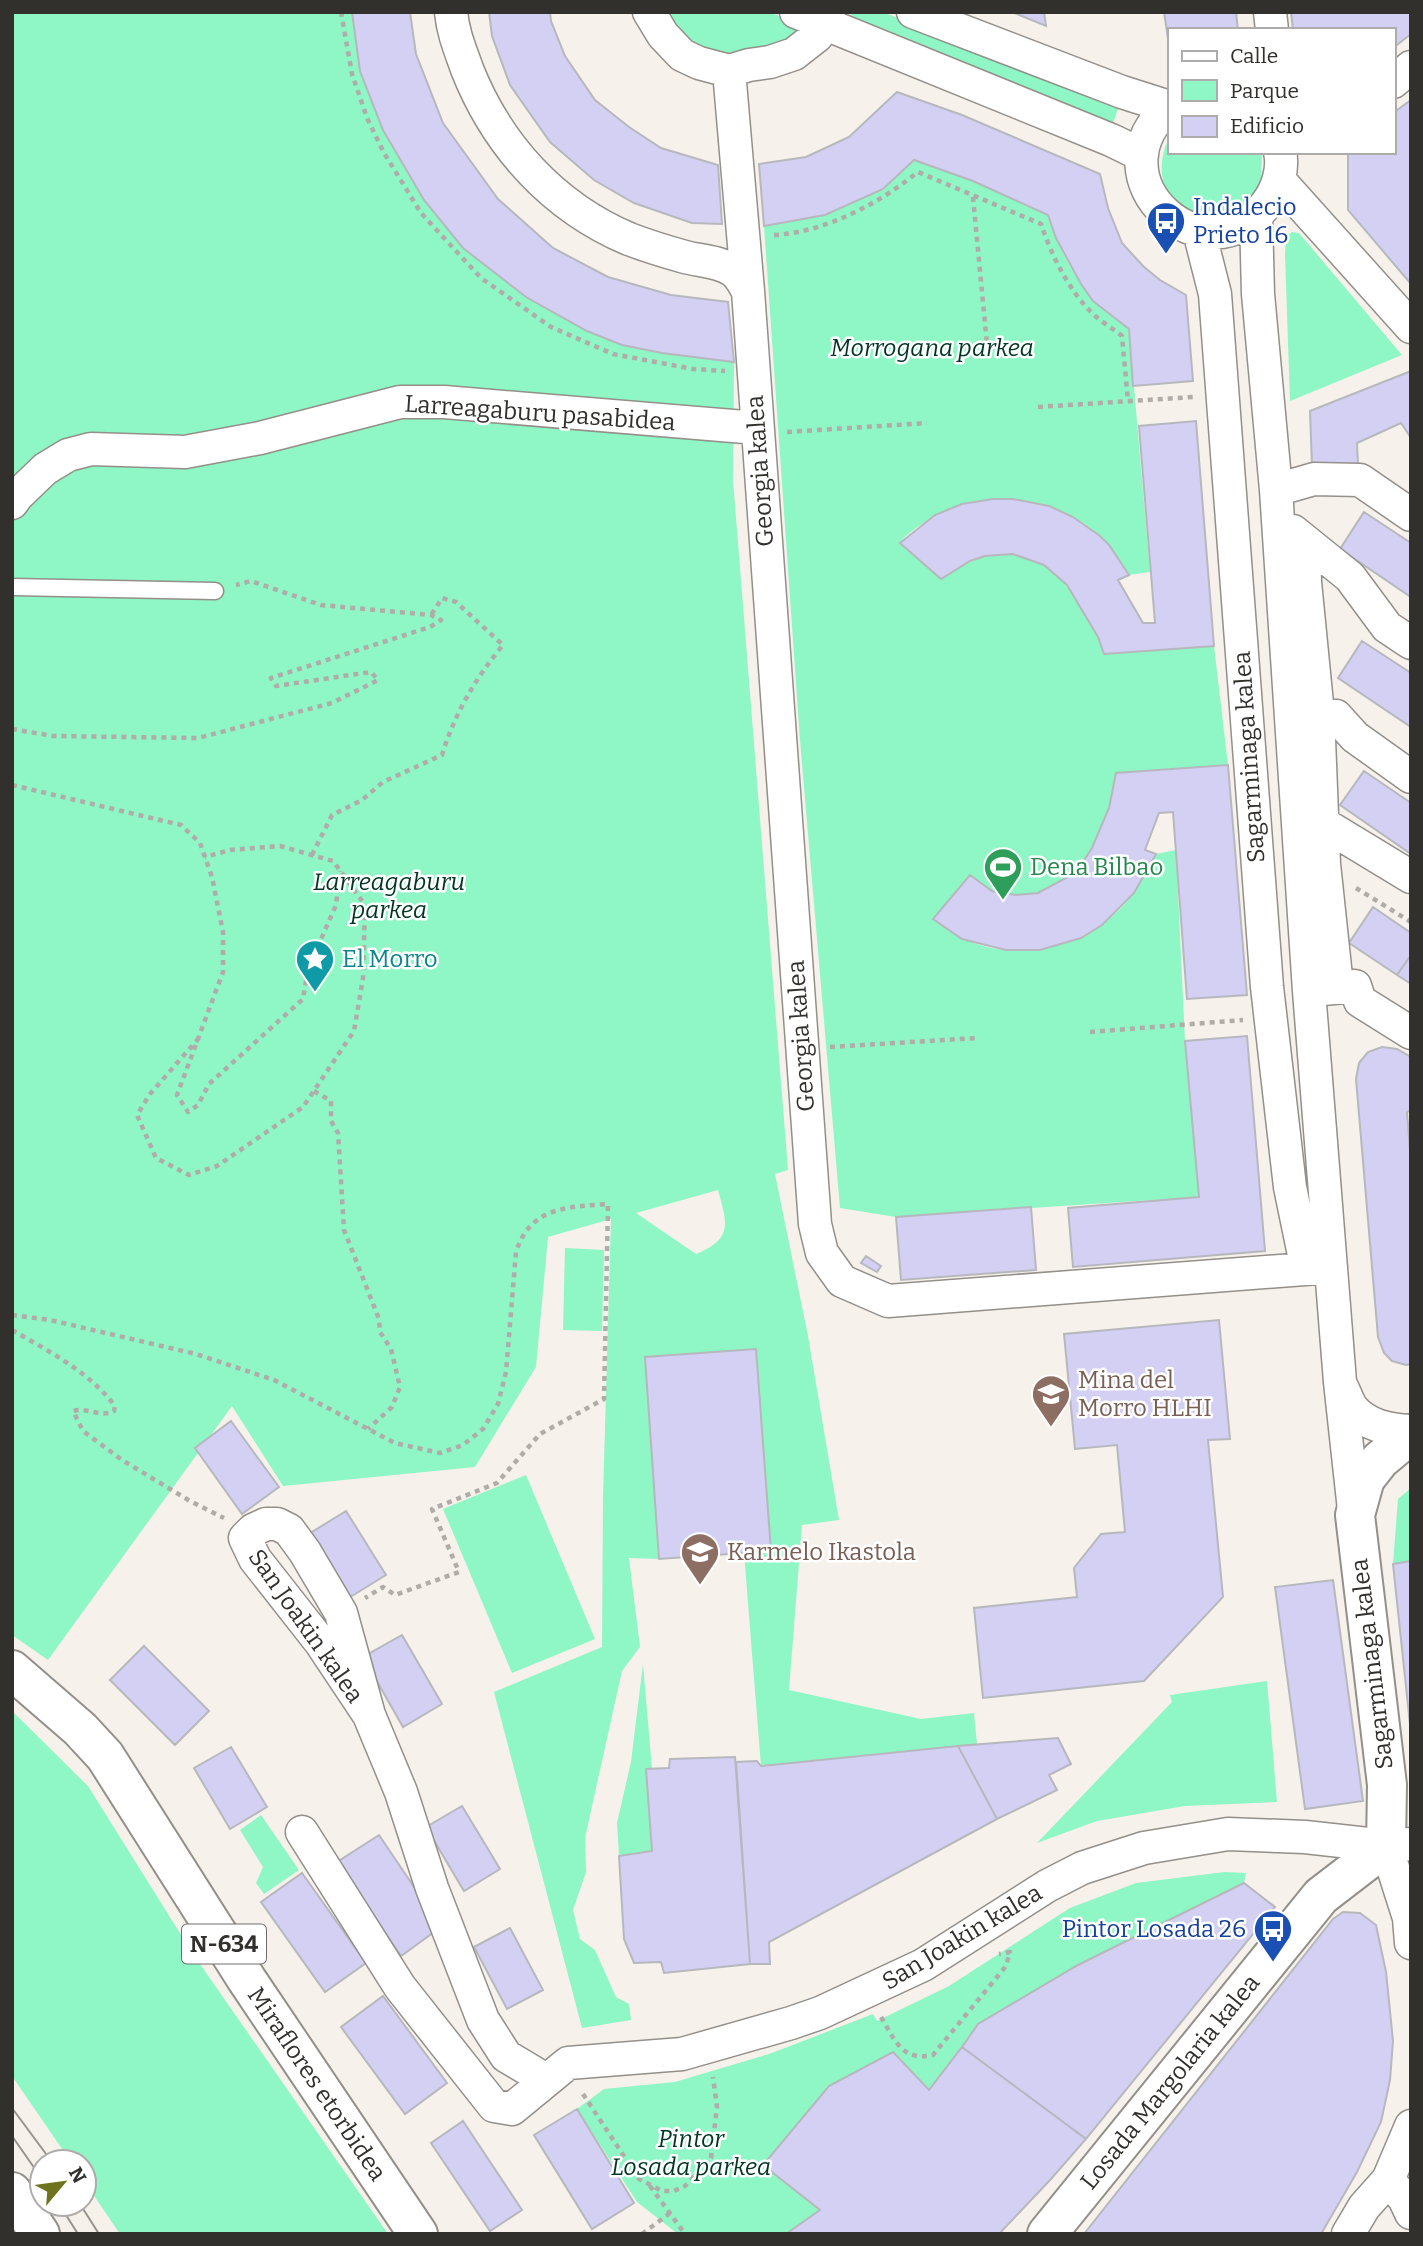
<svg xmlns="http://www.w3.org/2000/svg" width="1423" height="2246" viewBox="0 0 1423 2246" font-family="Bitter,serif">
<rect width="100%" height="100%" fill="#f6f1eb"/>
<path fill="#8ff6c5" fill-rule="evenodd" d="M12 12H352L360 71 383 130 424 200 463 248 526 297 587 331 622 345 734 362 733 480 788 1170 775 1174 808 1336 839 1520 802 1525 789 1690 921 1719 974 1713 977 1744 761 1766 744 1553 771 1551 756 1350 645 1357 659 1559 629 1558 640 1647 622 1671 585 1838 586 1872 573 1910 580 1939 595 1950 616 1997 629 2004 631 2020 582 2028 494 1692 602 1647 603 1498 611 1219 548 1237 536 1367 475 1467 283 1486 232 1406 48 1660 12 1635ZM718 1190C728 1225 732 1239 696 1254L636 1213Z
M668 12H769L807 27C802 32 797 38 791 41 762 57 720 61 692 42 682 35 674 22 668 12Z
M852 12H883L1118 109 1111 129 851 20Z
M1169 139V152H1262L1261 180 1252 200 1224 220C1213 217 1189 215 1181 209 1159 194 1157 160 1169 139Z
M914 160 973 181 1048 215C1064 264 1086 299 1129 329L1150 572 1129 575C1120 561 1112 547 1100 536 1052 493 978 486 925 522 916 528 906 534 900 543L941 579C950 573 959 566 969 562 978 557 989 556 1000 555 1054 550 1081 603 1102 645L1214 646 1228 765 1116 773C1110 804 1102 840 1082 865 1062 889 1022 904 992 891 984 888 977 880 970 876L934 919C989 967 1070 959 1121 908 1136 893 1146 873 1156 854L1176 850 1185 1041 1199 1197 896 1217 840 1208 800 740 764 226 825 215 883 189Z
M1292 232 1299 233 1402 355 1290 401 1285 254 1286 237Z
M565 1248 604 1250 602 1331 563 1330Z
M526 1475 595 1639 512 1673 443 1509Z
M1411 1488V1561L1393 1564 1398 1499Z
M643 1664 652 1769 646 1770 652 1851 619 1856 617 1823 631 1762Z
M1267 1681 1277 1802 1185 1806 1097 1821 1037 1843 1172 1702 1170 1695Z
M12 1711 88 1786 193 1954 388 2234H120L84 2181V2162H71L12 2076Z
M261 1815 299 1870 264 1894 256 1883 263 1867 240 1830Z
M1225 1872 1246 1873 1244 1883 1078 1965 978 2024 929 2090 893 2052 764 2165 820 2210 786 2234H678L637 2202 577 2109 604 2089 675 2082 772 2053 873 2014 877 2021 949 1986 1070 1908 1136 1883Z"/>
<path fill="#d4d0f4" stroke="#b7b7be" stroke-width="2" d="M352 12H410L416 54 443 123 498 199 553 248 608 277 671 295 728 302 734 362 662 353 622 345 587 331 526 297 463 248 424 200 383 130 360 71Z
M489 12H550L551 21 565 56 595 100 629 127 661 148 718 165 722 224 692 223 634 203 594 180 550 142 510 85 492 36Z
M1012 12H1044L1046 26Z
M1164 12H1236L1238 30H1169V45Z
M1291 12H1411V34L1393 48V30H1293Z
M897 92 962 115 1100 174 1108 208 1122 243 1144 267 1160 280 1186 295 1193 381 1133 386 1129 329 1093 301 1081 284 1056 238 1048 215 973 181 914 160 883 189 825 215 764 226 759 164 806 157 849 137Z
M1411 100V284L1348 210V152H1393V113Z
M1411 371V438L1401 423 1357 443 1358 464 1312 466 1310 411Z
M1196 421 1214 646 1104 654 1098 637 1067 585 1044 565 1013 554 985 556 970 561 941 579 900 543 935 515 962 504 993 499H1013L1049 506 1073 517 1100 536 1109 545 1129 575 1118 580 1143 623H1155L1139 426Z
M1364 512 1411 543V597L1340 549Z
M1362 641 1411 673V727L1338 678Z
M1228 765 1247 995 1187 999 1173 812 1159 813 1145 850 1156 854 1134 893 1102 925 1081 938 1040 950H1006L962 939 933 919 970 875 992 891 1016 895 1038 893 1066 878 1081 865 1092 848 1109 808 1116 773Z
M1364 771 1411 803V854L1340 805Z
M1373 907 1411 933V955L1397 975 1349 943Z
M1411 955V984L1397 975Z
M1247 1036 1265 1251 1073 1267 1068 1208 1199 1197 1185 1041Z
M1382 1047 1397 1049 1411 1057V1110L1407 1112 1411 1164V1364L1406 1365 1392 1361 1384 1353 1378 1337 1356 1079 1359 1063 1368 1052Z
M1031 1207 1036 1270 901 1280 896 1217Z
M866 1256 881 1266 877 1272 861 1263Z
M1219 1320 1230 1439 1208 1440 1223 1597 1144 1681 983 1698 974 1608 1077 1597 1074 1568 1101 1534 1125 1532 1117 1445 1075 1449 1064 1334Z
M756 1349 771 1551 659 1559 645 1357Z
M231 1421 279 1487 242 1514 195 1448Z
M346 1511 386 1575 347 1599 307 1535Z
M1411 1561V1734L1393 1564Z
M1333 1580 1363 1801 1305 1809 1275 1587Z
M402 1635 442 1704 403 1727 363 1657Z
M144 1646 209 1711 175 1745 110 1680Z
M1058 1738 1071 1764 1049 1775 1057 1790 997 1819 958 1746Z
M958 1746 997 1819 769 1942 770 1964H750L736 1762 757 1761 761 1766Z
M231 1747 267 1807 230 1829 194 1768Z
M735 1757 750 1964 664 1973 661 1962 634 1963 624 1939 619 1856 652 1851 646 1769 669 1768 670 1759Z
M462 1806 500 1869 464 1891 426 1827Z
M379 1835 441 1927 401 1956 337 1862Z
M302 1873 366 1963 325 1992 261 1902Z
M1244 1883 1275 1907 1086 2139 962 2047 978 2024 1078 1965Z
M1343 1912 1360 1913 1376 1925 1386 1972 1393 2041 1390 2080 1381 2122 1357 2172 1321 2234H1084L1333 1919Z
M510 1928 543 1990 507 2009 474 1947Z
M383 1996 447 2083 405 2114 341 2027Z
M962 2047 1086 2139 1051 2179 999 2234H786L820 2210 763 2165 829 2086 893 2052 929 2090Z
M577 2109 634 2203 592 2229 534 2135Z
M463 2121 522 2210 490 2231 431 2143Z"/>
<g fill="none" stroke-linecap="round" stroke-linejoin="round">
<g stroke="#938f89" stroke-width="19">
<path id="lane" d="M12 587 215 591"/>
</g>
<g stroke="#938f89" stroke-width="35">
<path id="street" d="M451 12C453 33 460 49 467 69 497 145 553 207 629 239 647 246 667 252 685 257 700 261 718 261 732 270 740 275 743 283 748 291L815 1224 822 1253 842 1281 888 1301 1331 1267
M649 12 663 35 682 55 699 63 729 71 749 65 770 62 794 54 817 36 829 12
M796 12 1111 140 1142 155
M913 12 1122 92 1169 107
M1270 12 1272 30
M729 71 748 291
M1393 82 1411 67
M1169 107C1087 180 1208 284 1267 203 1277 190 1284 169 1280 152
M1279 180 1411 327
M1256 217 1258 294 1276 490 1309 991 1340 1382 1354 1510
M1199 231 1215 294 1267 987 1290 1187 1303 1250 1331 1267
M1276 490 1314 479 1360 480 1411 515
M12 503 17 496 45 469 68 455 91 449 185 452 260 438 400 402H444L757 428
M1293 531 1350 577 1387 627 1411 643
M1304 540 1305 582 1318 714 1324 864 1337 986
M1318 714 1336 716 1355 737 1411 777
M1322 823 1411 877
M1323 989 1355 986 1360 1001 1411 1033
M1342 1387C1345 1393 1348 1402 1352 1408 1367 1426 1389 1430 1411 1431
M369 1715 321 1643 255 1559 245 1538 253 1530 266 1524H277L289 1530 305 1552 341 1613 369 1715 401 1792 432 1888 483 2020 506 2056 546 2080
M302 1832 400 1987 494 2106 512 2109 568 2063 682 2054 791 2023 820 2013 923 1965 1047 1886 1082 1868 1144 1848 1228 1834 1305 1837 1386 1846 1411 1844
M1386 1846 1409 1918 1411 1943
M1388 2180 1404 2198 1411 2213
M1348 2234 1364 2207 1388 2180 1411 2126"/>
</g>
<g stroke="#938f89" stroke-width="42">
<path id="secondary" d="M12 2192 40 2234
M1047 2234 1321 1896 1386 1846 1387 1785 1355 1515 1365 1479 1380 1460 1411 1434"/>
</g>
<g stroke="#938f89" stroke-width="42">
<path id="primary" d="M12 1670 80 1729 105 1756 247 1980 418 2234"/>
</g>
<path stroke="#b0aca7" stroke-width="4.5" stroke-dasharray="5 5" stroke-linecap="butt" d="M341 12 352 74 367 118 384 153 421 213 481 278 551 327 613 354 693 369 725 371
M973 197 988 355
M774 235C826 232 878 204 918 172L1041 224C1051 254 1068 289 1091 312 1100 321 1112 328 1122 336L1128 401
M1038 407 1193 397
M787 432 927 423
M12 729 53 736 198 738 332 703 378 680 371 672 276 686 271 678 430 627 441 620 431 615 321 605 251 581 236 585
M12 785 181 825 200 843 212 877 223 932V972L177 1095 188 1112 198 1105 209 1084 303 999 308 969 336 905 340 871
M312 855 332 815 362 800 383 782 442 755C455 713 475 679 503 645L456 602 442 598 431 615
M1356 888 1411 922
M1090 1032 1243 1020
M199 1038 150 1094 137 1115 156 1158 189 1175 217 1166 303 1107 354 1031 363 978 365 905 333 861 280 846 230 850 205 857
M830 1047 977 1038
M314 1091 331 1101V1121L338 1133 344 1230 379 1319 380 1332 391 1349 400 1387 392 1407 368 1429
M12 1315 50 1320 196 1354 274 1380 395 1443 440 1453 463 1445 483 1429 498 1404 506 1372 516 1252C530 1207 567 1207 608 1204L604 1399 540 1434 497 1483 432 1509 459 1572 395 1595 383 1587 365 1598
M12 1330C50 1352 88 1371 115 1406L114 1411C101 1418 87 1407 73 1411L83 1431 122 1460 190 1501 224 1518
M881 2017C895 2040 902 2062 933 2055L1006 1966 1010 1952 999 1954
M583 2094 639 2179 662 2191H674L685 2186 711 2158 717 2107 713 2077
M650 2186 685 2234
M642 2234 670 2213"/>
<use href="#lane" stroke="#fff" stroke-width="16"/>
<use href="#street" stroke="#fff" stroke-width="32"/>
<use href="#secondary" stroke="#fff" stroke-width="38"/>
<use href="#primary" stroke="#fff" stroke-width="38"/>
<path stroke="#96938e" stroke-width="2" d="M12 2108 52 2162
M12 2136 42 2179
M59 2204 78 2234
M80 2204 99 2234"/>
</g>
<defs>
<g id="bus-pin" transform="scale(2.0125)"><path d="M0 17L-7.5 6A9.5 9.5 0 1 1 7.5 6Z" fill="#1a4fb4" stroke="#fff"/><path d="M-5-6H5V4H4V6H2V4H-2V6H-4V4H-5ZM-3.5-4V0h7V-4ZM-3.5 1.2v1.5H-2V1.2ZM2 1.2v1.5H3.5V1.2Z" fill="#fff"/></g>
<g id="stadium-pin" transform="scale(2.0125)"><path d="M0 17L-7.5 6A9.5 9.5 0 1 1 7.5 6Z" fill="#2e9e5b" stroke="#fff"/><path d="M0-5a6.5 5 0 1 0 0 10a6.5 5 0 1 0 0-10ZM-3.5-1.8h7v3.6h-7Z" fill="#fff"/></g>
<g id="sight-pin" transform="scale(2.0125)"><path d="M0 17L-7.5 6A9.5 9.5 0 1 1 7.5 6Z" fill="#0f9aa8" stroke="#fff"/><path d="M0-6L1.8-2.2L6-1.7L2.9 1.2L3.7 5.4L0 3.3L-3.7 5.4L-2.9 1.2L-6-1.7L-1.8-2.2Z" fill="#fff"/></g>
<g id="school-pin" transform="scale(2.0125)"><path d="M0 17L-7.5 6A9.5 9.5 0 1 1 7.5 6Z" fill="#8d6e63" stroke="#fff"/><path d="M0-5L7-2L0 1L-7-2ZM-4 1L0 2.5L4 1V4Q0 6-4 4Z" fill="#fff"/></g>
</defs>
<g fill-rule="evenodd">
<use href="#bus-pin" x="1166" y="221"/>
<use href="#stadium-pin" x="1003" y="867"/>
<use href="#sight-pin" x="315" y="959"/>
<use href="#school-pin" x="1051" y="1394"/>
<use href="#school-pin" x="700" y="1552"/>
<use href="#bus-pin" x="1273" y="1929"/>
</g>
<g text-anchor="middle" stroke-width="5" stroke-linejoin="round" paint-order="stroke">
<rect fill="#fff" stroke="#706e6c" stroke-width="2" x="182" y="1924.5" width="84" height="39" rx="5"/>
<g font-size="23" font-weight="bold" fill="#32302d">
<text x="224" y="1952">N-634</text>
</g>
<g font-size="24" fill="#164399" stroke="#fff" text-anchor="start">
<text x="1193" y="215">Indalecio<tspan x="1193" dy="28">Prieto 16</tspan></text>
<text x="1246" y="1937" text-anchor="end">Pintor Losada 26</text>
</g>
<g font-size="24" font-style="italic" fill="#023522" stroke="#fff">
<text x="932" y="356">Morrogana parkea</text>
<text x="389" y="890">Larreagaburu<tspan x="389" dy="28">parkea</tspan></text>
<text x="691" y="2147">Pintor<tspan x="691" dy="28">Losada parkea</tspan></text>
</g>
<g font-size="24" fill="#32302d" stroke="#fff">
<text transform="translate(540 413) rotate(4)" y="8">Larreagaburu pasabidea</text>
<text transform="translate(760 471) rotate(-94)" y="8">Georgia kalea</text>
<text transform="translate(1249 757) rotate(-94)" y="8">Sagarminaga kalea</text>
<text transform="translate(801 1036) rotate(-94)" y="8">Georgia kalea</text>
<text transform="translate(306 1626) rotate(55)" y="8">San Joakin kalea</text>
<text transform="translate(1372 1664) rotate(-97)" y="8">Sagarminaga kalea</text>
<text transform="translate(962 1937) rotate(-31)" y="8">San Joakin kalea</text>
<text transform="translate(1170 2082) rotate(-51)" y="8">Losada Margolaria kalea</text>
<text transform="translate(317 2084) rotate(56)" y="8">Miraflores etorbidea</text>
</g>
<g font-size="24" fill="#27864d" stroke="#fff" text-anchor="start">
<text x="1030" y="875">Dena Bilbao</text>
</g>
<g font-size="24" fill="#0d838f" stroke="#fff" text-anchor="start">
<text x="342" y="967">El Morro</text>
</g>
<g font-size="24" fill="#785e54" stroke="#fff" text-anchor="start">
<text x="1078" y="1388">Mina del<tspan x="1078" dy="28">Morro HLHI</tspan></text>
<text x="727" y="1560">Karmelo Ikastola</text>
</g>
</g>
<rect width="1423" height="2246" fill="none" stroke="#32302d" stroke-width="28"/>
<rect x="1168" y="28" width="228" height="126" fill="#ffffff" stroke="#adacab" stroke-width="2"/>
<rect x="1182" y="51" width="35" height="10" fill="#ffffff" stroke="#adacab" stroke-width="2"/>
<text x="1230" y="63" font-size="21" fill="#32302d">Calle</text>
<rect x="1182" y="80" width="35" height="21" fill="#8ff6c5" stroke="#adacab" stroke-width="2"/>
<text x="1230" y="98" font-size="21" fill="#32302d">Parque</text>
<rect x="1182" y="116" width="35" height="21" fill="#d4d0f4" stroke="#adacab" stroke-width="2"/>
<text x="1230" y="133" font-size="21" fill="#32302d">Edificio</text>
<g transform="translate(63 2183) rotate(61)"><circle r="33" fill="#ffffff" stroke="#adacab" stroke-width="2"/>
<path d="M0-5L12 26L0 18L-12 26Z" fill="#6e741d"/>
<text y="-10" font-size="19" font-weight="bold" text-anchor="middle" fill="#32302d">N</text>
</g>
</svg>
